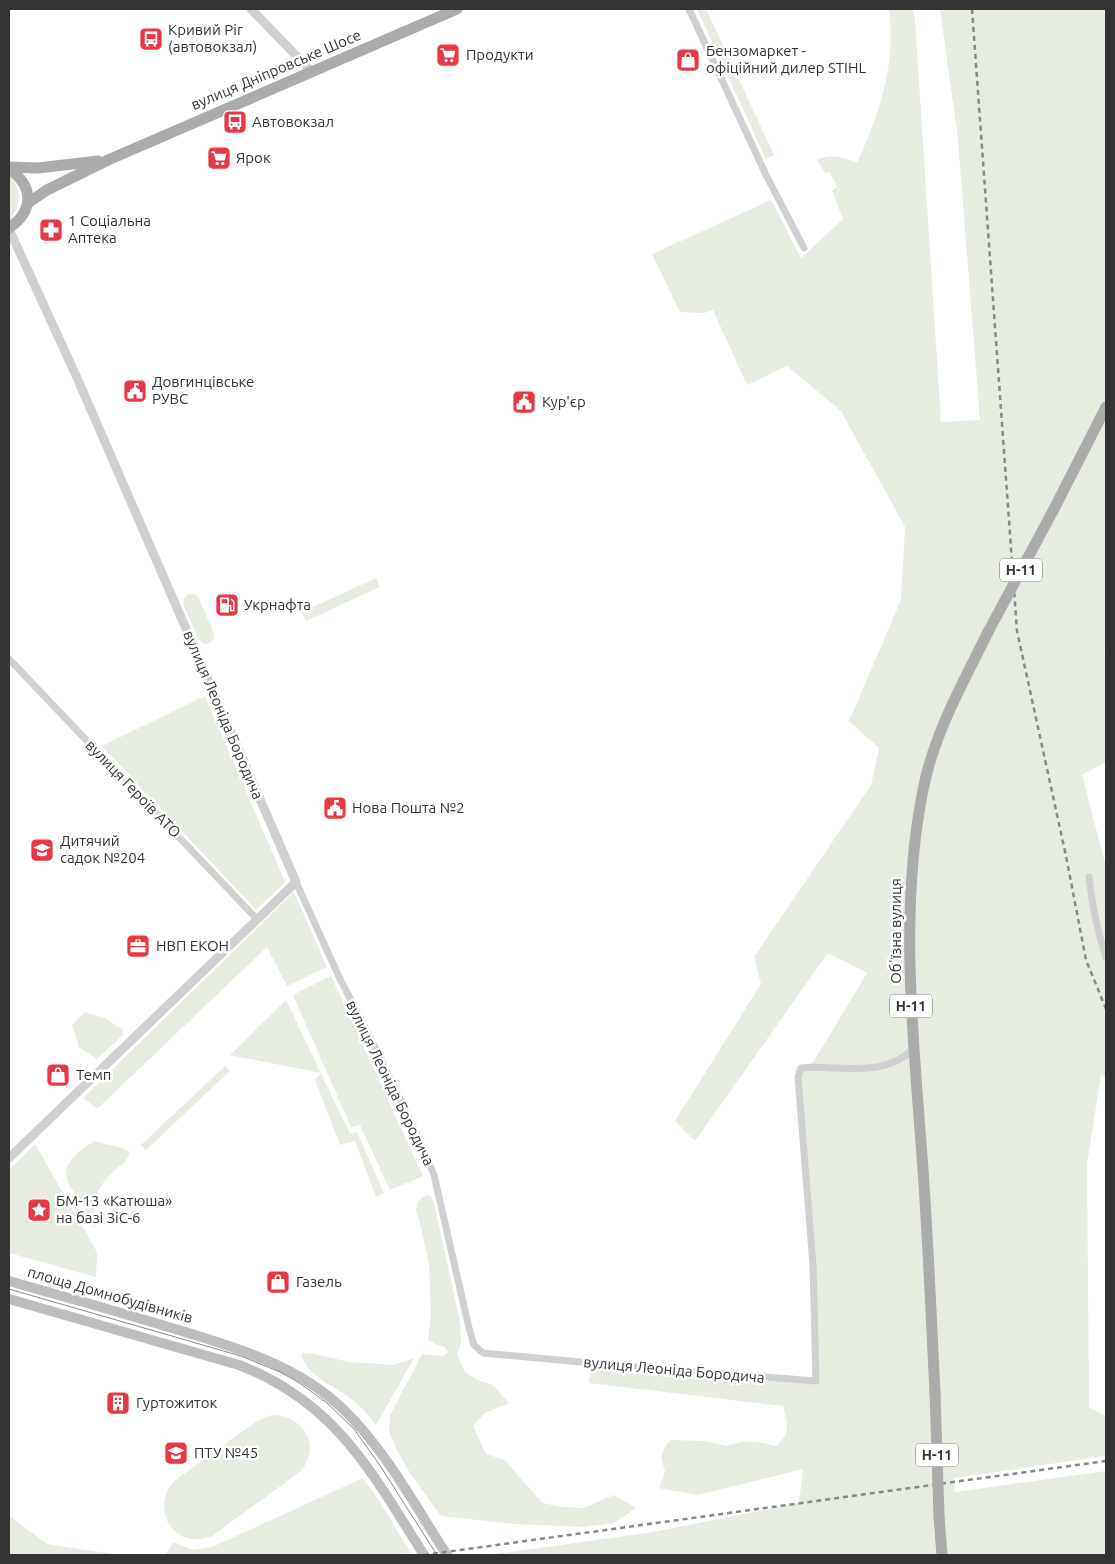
<svg xmlns="http://www.w3.org/2000/svg" width="1115" height="1564" viewBox="0 0 1115 1564" font-family="Ubuntu,sans-serif">
<rect width="100%" height="100%" fill="#fff"/>
<path fill="#e6ecdf" d="M697 9H706L774 155 766 159Z
M889 9H913L915 20 941 422 980 420 958 139 940 9H1106V649L1104 650 1106 654V762L1082 775 1106 867V1079L1101 1075 1087 1164 1089 1407 1106 1416V1456L954 1478 955 1492 1106 1471V1555H488L654 1532 799 1503 803 1469 698 1495 659 1488 665 1472 661 1456 667 1444 671 1440 705 1441 726 1446 741 1442H757L776 1446C791 1433 788 1425 783 1406L589 1383 592 1363 816 1381 817 1373 798 1077 801 1068 811 1066 867 973 828 953 695 1141 675 1121 761 984 754 957 871 785 879 748 849 721 901 600 905 527 841 411 787 366 747 385 713 310 704 313 680 312 652 254 771 200 801 258 843 219 832 191 837 187 830 172 825 173 817 160C832 153 842 157 857 163 880 112 896 66 889 9Z
M9 176C23 190 21 207 9 221Z
M376 578 380 587 306 621 302 612Z
M189 594 196 595 199 598 214 634V638L210 643 204 644 199 640 183 604 184 598Z
M205 696 285 882 256 910 102 746Z
M294 892 327 967 287 986 267 947 97 1109 83 1098Z
M331 976 423 1176 390 1190 360 1125 351 1127 293 995Z
M286 1000 350 1134 357 1132 384 1193 376 1197 355 1141 340 1145 315 1080 321 1073 230 1055Z
M85 1012 106 1019 122 1029 123 1035 97 1059 79 1047 72 1025Z
M225 1066 230 1071 146 1150 141 1145Z
M95 1141C106 1146 120 1145 130 1152 127 1161 122 1164 115 1170 95 1188 92 1203 95 1228 88 1223 87 1213 83 1205 77 1196 67 1185 66 1174 65 1160 84 1147 95 1141Z
M35 1144 97 1252 96 1277 9 1253V1170Z
M430 1195 434 1203 460 1322 461 1344 457 1354 465 1372 477 1380 493 1385 509 1403 485 1413 473 1426 486 1454 505 1460 542 1503 563 1507 583 1508 614 1495 636 1508 614 1523 583 1527 514 1524 441 1516 410 1473 396 1449 389 1432 390 1415 422 1354 443 1356 448 1352 445 1347 437 1345 428 1340 431 1315 429 1264 419 1219 416 1211 417 1203 424 1196Z
M301 1353 314 1354 349 1362 394 1365 414 1358 376 1425C369 1417 363 1408 355 1402 338 1387 305 1377 301 1353Z
M275 1415C305 1418 321 1445 301 1471L212 1536C175 1551 149 1511 174 1481L257 1421 268 1416Z
M363 1478 379 1501 411 1553 393 1555H166L173 1542 193 1550 212 1547Z
M9 1516 47 1544 119 1555H9Z"/>
<g fill="none" stroke-linecap="round" stroke-linejoin="round">
<path stroke="#d0d0d0" stroke-width="7" d="M689 9 766 175 804 248
M9 659 257 919
M1089 877C1092 904 1097 931 1106 957
M296 882 340 979 369 1035 422 1145 434 1175 469 1328 474 1345 483 1353 623 1366 816 1381 813 1265 798 1077 801 1068C812 1066 822 1068 833 1068 863 1069 892 1071 914 1048"/>
<path stroke="#d0d0d0" stroke-width="9" d="M251 9 311 71
M9 229 78 380 296 882 9 1158"/>
<path stroke="#bdbdbd" stroke-width="10" d="M9 1281C61 1296 113 1310 165 1326 228 1345 296 1363 344 1410 387 1452 415 1506 447 1555
M9 1299 239 1365C336 1403 371 1471 424 1555"/>
<path stroke="#ababab" stroke-width="11" d="M9 167 38 168 98 161
M9 169C34 186 34 211 9 228
M28 203 47 190 108 160 457 9
M1054 509 1106 407
M935 1393C931 1314 928 1235 922 1156 913 1035 899 910 923 790 934 733 963 683 988 632
M939 1516 942 1555"/>
<path stroke="#888" stroke-width="1" d="M9 1289 241 1356 280 1372 298 1382 327 1403 354 1429 379 1464 437 1555"/>
<path stroke="#888" stroke-width="2.5" stroke-dasharray="5 4" stroke-linecap="butt" d="M972 9 1017 631 1066 856 1086 960 1106 1009
M424 1555 1106 1461"/>
<path stroke="#ababab" stroke-width="11" d="M988 632 1054 509
M935 1393 939 1516"/>
</g>
<defs>
<g id="bus-square" transform="scale(1.25)"><rect x="-9" y="-9" width="18" height="18" rx="4" fill="#e63946" stroke="#fff"/><path d="M-5-6H5V4H4V6H2V4H-2V6H-4V4H-5ZM-3.5-4V0h7V-4ZM-3.5 1.2v1.5H-2V1.2ZM2 1.2v1.5H3.5V1.2Z" fill="#fff"/></g>
<g id="supermarket-square" transform="scale(1.25)"><rect x="-9" y="-9" width="18" height="18" rx="4" fill="#e63946" stroke="#fff"/><path d="M-6-5.5h2.5l.6 2H6L4.5 2H-2.5L-4.4-4H-6ZM-1.5 3.2a1.3 1.3 0 1 0 .1 0ZM3 3.2a1.3 1.3 0 1 0 .1 0Z" fill="#fff"/></g>
<g id="shop-square" transform="scale(1.25)"><rect x="-9" y="-9" width="18" height="18" rx="4" fill="#e63946" stroke="#fff"/><path d="M-5-2.5h2.3a2.7 3.5 0 0 1 5.4 0H5L5.5 6h-11ZM-1.5-2.5h3a1.5 2.3 0 0 0-3 0Z" fill="#fff"/></g>
<g id="pharmacy-square" transform="scale(1.25)"><rect x="-9" y="-9" width="18" height="18" rx="4" fill="#e63946" stroke="#fff"/><path d="M-2-6h4v4h4v4h-4v4h-4v-4h-4v-4h4Z" fill="#fff"/></g>
<g id="civic-square" transform="scale(1.25)"><rect x="-9" y="-9" width="18" height="18" rx="4" fill="#e63946" stroke="#fff"/><path d="M-.6-6.5H3V-4.5H.6V-3L4-1V1h2V6H-6V1h2V-1L-.6-3ZM-1.2 2.5V6h2.4V2.5Z" fill="#fff"/></g>
<g id="fuel-square" transform="scale(1.25)"><rect x="-9" y="-9" width="18" height="18" rx="4" fill="#e63946" stroke="#fff"/><path d="M-5.5-6h7V0h2V4h1.3V-2.5L3-4.5l.8-.8L6-3V5H2.5V1h-1V6h-7ZM-4.2-4.7v3.2H.2V-4.7Z" fill="#fff"/></g>
<g id="school-square" transform="scale(1.25)"><rect x="-9" y="-9" width="18" height="18" rx="4" fill="#e63946" stroke="#fff"/><path d="M0-5L7-2L0 1L-7-2ZM-4 1L0 2.5L4 1V4Q0 6-4 4Z" fill="#fff"/></g>
<g id="office-square" transform="scale(1.25)"><rect x="-9" y="-9" width="18" height="18" rx="4" fill="#e63946" stroke="#fff"/><path d="M-6-3h4V-5.5h4V-3h4V5H-6ZM-1-4.5V-3h2v-1.5ZM-6 0V1H6V0Z" fill="#fff"/></g>
<g id="sight-square" transform="scale(1.25)"><rect x="-9" y="-9" width="18" height="18" rx="4" fill="#e63946" stroke="#fff"/><path d="M0-6L1.8-2.2L6-1.7L2.9 1.2L3.7 5.4L0 3.3L-3.7 5.4L-2.9 1.2L-6-1.7L-1.8-2.2Z" fill="#fff"/></g>
<g id="building-square" transform="scale(1.25)"><rect x="-9" y="-9" width="18" height="18" rx="4" fill="#e63946" stroke="#fff"/><path d="M-4-6H4V6H1V3H-1V6H-4ZM-2.5-4.3h1.7v1.8h-1.7ZM.8-4.3h1.7v1.8H.8ZM-2.5-1h1.7V.8h-1.7ZM.8-1h1.7V.8H.8Z" fill="#fff"/></g>
<g id="university-square" transform="scale(1.25)"><rect x="-9" y="-9" width="18" height="18" rx="4" fill="#e63946" stroke="#fff"/><path d="M0-5L7-2L0 1L-7-2ZM-4 1L0 2.5L4 1V4Q0 6-4 4Z" fill="#fff"/></g>
</defs>
<g fill-rule="evenodd">
<use href="#bus-square" x="151" y="39"/>
<use href="#supermarket-square" x="448" y="55"/>
<use href="#shop-square" x="688" y="60"/>
<use href="#bus-square" x="235" y="122"/>
<use href="#supermarket-square" x="219" y="158"/>
<use href="#pharmacy-square" x="51" y="230"/>
<use href="#civic-square" x="135" y="391"/>
<use href="#civic-square" x="524" y="402"/>
<use href="#fuel-square" x="227" y="605"/>
<use href="#civic-square" x="335" y="808"/>
<use href="#school-square" x="42" y="850"/>
<use href="#office-square" x="138" y="946"/>
<use href="#shop-square" x="58" y="1075"/>
<use href="#sight-square" x="39" y="1210"/>
<use href="#shop-square" x="278" y="1282"/>
<use href="#building-square" x="118" y="1403"/>
<use href="#university-square" x="176" y="1453"/>
</g>
<g text-anchor="middle" stroke-width="5" stroke-linejoin="round" paint-order="stroke">
<g fill="#fff" stroke="#707070" stroke-width="1">
<rect x="1000" y="558.5" width="42" height="23" rx="4"/>
<rect x="890" y="994.5" width="42" height="23" rx="4"/>
<rect x="916" y="1443.5" width="42" height="23" rx="4"/>
</g>
<g font-size="14" font-weight="bold" fill="#333">
<text x="1021" y="575">Н-11</text>
<text x="911" y="1011">Н-11</text>
<text x="937" y="1460">Н-11</text>
</g>
<g font-size="15" fill="#333" stroke="#fff" text-anchor="start">
<text x="168" y="35">Кривий Ріг<tspan x="168" dy="17">(автовокзал)</tspan></text>
<text x="706" y="56">Бензомаркет -<tspan x="706" dy="17">офіційний дилер STIHL</tspan></text>
<text x="466" y="60">Продукти</text>
<text x="252" y="127">Автовокзал</text>
<text x="236" y="163">Ярок</text>
<text x="68" y="226">1 Соціальна<tspan x="68" dy="17">Аптека</tspan></text>
<text x="152" y="387">Довгинцівське<tspan x="152" dy="17">РУВС</tspan></text>
<text x="542" y="407">Кур'єр</text>
<text x="244" y="610">Укрнафта</text>
<text x="352" y="813">Нова Пошта №2</text>
<text x="60" y="846">Дитячий<tspan x="60" dy="17">садок №204</tspan></text>
<text x="156" y="951">НВП ЕКОН</text>
<text x="76" y="1080">Темп</text>
<text x="56" y="1206">БМ-13 «Катюша»<tspan x="56" dy="17">на базі ЗіС-6</tspan></text>
<text x="296" y="1287">Газель</text>
<text x="136" y="1408">Гуртожиток</text>
<text x="194" y="1458">ПТУ №45</text>
</g>
<g font-size="15" fill="#333" stroke="#fff">
<text transform="translate(276 70) rotate(-23)" y="5">вулиця Дніпровське Шосе</text>
<text transform="translate(223 715) rotate(67)" y="5">вулиця Леоніда Бородича</text>
<text transform="translate(133 789) rotate(46)" y="5">вулиця Героїв АТО</text>
<text transform="translate(896 931) rotate(-90)" y="5">Обʼїзна вулиця</text>
<text transform="translate(390 1083) rotate(64)" y="5">вулиця Леоніда Бородича</text>
<text transform="translate(110 1295) rotate(16)" y="5">площа Домнобудівників</text>
<text transform="translate(674 1370) rotate(5)" y="5">вулиця Леоніда Бородича</text>
</g>
</g>
<rect width="1115" height="1564" fill="none" stroke="#333333" stroke-width="20"/>
</svg>
